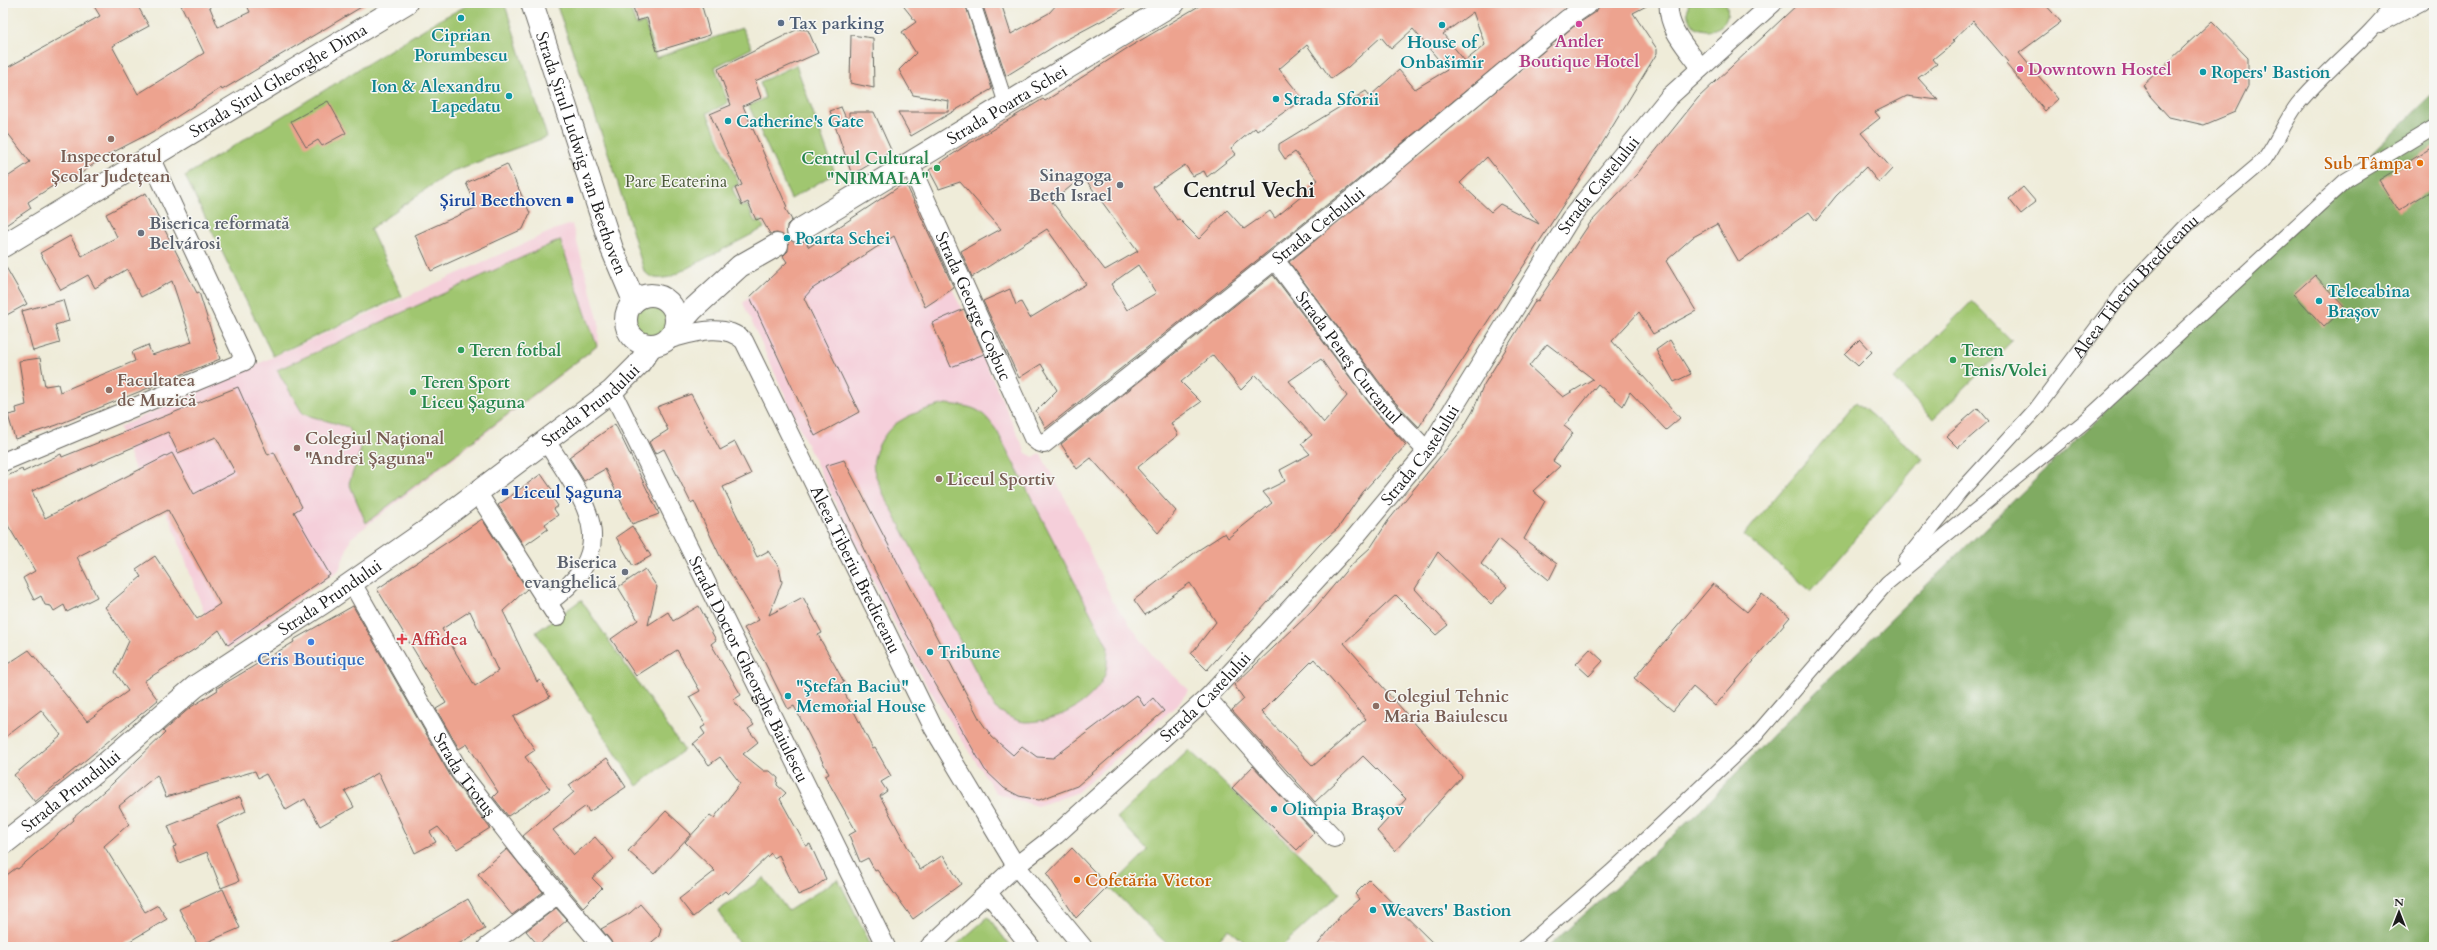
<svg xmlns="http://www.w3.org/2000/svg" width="2437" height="950" viewBox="0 0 2437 950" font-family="Cardo,serif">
<rect width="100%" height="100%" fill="#f6f6f2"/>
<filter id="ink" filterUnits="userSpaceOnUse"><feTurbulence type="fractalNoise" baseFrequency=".025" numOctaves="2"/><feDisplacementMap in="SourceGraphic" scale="8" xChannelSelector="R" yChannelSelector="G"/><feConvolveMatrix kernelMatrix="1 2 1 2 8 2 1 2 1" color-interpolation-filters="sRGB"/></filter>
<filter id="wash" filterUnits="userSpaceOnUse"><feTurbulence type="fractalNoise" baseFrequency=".012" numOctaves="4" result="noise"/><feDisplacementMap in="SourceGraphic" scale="16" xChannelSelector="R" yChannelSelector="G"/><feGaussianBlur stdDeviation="0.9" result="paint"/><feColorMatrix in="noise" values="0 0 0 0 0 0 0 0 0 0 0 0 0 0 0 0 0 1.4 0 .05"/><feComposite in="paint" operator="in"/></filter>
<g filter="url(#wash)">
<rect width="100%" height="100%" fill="#efecd9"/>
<path fill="#f5cfda" d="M905 183 1026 453 1034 457 1040 453 1066 500 1113 602 1153 656 1189 690 1177 705 1076 793 1037 806 996 793 919 673 811 453 743 303 787 262Z
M572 224 599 322 598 346 351 538 339 570 228 649 205 615 171 521 144 469 135 470 119 427 556 229Z"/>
<path fill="#a0c670" stroke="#5e7146" d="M472 3H501L506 8 547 137 450 172 370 229 402 296 273 356 185 176 437 21Z
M556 3H629L636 25 645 23 656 58 742 28 752 48 715 67 728 103 707 113 739 184 732 188 741 207 747 205 755 222 760 220 764 228 670 277C659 279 652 280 644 271L613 167Z
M1689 3H1726C1738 39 1677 39 1689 3Z
M796 65 835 173 791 199 749 106 765 98 760 82Z
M560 240 597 346 366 523 349 483 361 449 348 427 303 414 277 370Z
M1972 301 2012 341 1933 419 1894 379Z
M633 320a18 18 0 1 1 36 0a18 18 0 1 1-36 0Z
M1856 402 1923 459 1811 591 1744 535Z
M946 404C975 407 980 407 997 431L1108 647C1107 656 1108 669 1104 677 1090 705 1056 722 1025 722 1014 721 1004 714 995 708L883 493C880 486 876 478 874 470 870 455 886 428 900 421 914 412 930 408 946 404Z
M581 600 684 750 637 786 536 632Z
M1189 750 1340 893 1281 947H1250L1229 929 1212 947H1170L1110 888 1148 850 1117 818Z
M764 878 788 911 838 879 872 947H736L739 944 718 911Z
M988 917 1011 947H954Z"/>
<path fill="#80ab62" stroke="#4e643f" d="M2434 93V947H1548L1700 811 1778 729Z"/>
<g id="blocks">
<path fill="#eda38f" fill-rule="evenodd" d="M92 3H136L149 26 112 46 138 94 204 53 180 3H208L218 27 250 12 246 3H368L222 90 221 88 158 129 102 158 75 178 73 173 28 202 31 208 3 227V180L30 162 3 127V70L100 16Z
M632 3H701L710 35 657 51 647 18 637 21Z
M901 3H965L992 89 911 136 898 112H948L949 101 913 95 899 70 916 53 902 32 916 22Z
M982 3H1001L1011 34 1049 13 1058 3H1135L1058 44 1006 76Z
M1204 3H1572L1348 188 1046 428 1036 411 1057 390 1041 364 1019 378 983 301 1010 289 1016 305 1021 302 1030 318 1086 284 1047 229 972 277 961 251 1001 229 960 182 939 189 929 170 962 148 1043 99 1045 101 1126 49ZM1473 12 1485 45 1465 61 1443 34ZM1413 29 1447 70 1415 89 1399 70 1370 96 1366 91 1279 144V150L1285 159 1295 152 1318 180 1306 189 1308 191 1275 218 1270 211 1244 229 1227 210 1199 239 1179 219 1177 220 1153 187 1185 165 1193 176 1204 171 1207 177 1236 154 1231 148 1255 128 1257 131 1303 99 1279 69 1307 45 1331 79 1348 67 1381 37 1391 49ZM1083 176 1138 251 1105 270 1052 202ZM1138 265 1156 293 1127 310 1111 284Z
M1600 3H1652L1633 13 1657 49V53L1591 162 1419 427 1392 399 1289 262 1573 27 1596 12ZM1487 157 1519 198 1539 224 1500 204 1491 212 1460 183Z
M1799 3H2044L2061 22 2019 53 2058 99 2045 111 2006 64 2008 62 1973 21 1952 41 1954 42 1933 59 1937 64 1918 78 1938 100 1907 96 1875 112 1880 118 1861 133 1892 169 1879 183 1866 167 1836 196 1816 221 1809 212 1739 262 1717 224 1693 237 1666 261 1696 311 1653 334 1639 312 1612 341 1680 418 1666 430 1630 392 1623 406 1598 384 1564 426 1573 433 1553 461 1560 466 1533 491 1545 501 1524 539 1557 564 1549 580 1499 539 1481 564 1507 587 1491 604 1438 552 1415 589 1448 625 1436 635 1396 595 1344 643 1462 777 1395 851 1377 831 1406 799 1363 756 1315 802 1232 710 1244 699 1234 685 1314 609 1349 567 1371 547 1388 521 1461 431 1473 411 1483 386 1536 300 1538 301 1590 223 1637 174 1698 98ZM1547 344 1593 379 1563 397 1529 366ZM1314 659 1366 719 1313 766 1261 712Z
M2212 21 2248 58V86L2235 112 2204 125 2169 117 2150 96 2143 85Z
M798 29 808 30 818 53 755 81 761 98 743 106 787 207 785 208 792 220 787 225V237L798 243 805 241 809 247 900 186H907L954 288 925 307 894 236 812 289 804 298 859 412 815 436 750 297 787 262 783 256 788 251V239L777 233 770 234 761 218 756 220 748 202 742 205 735 188 742 185 710 114 731 105 718 69Z
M851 35 873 38 874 88 850 83Z
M328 101 346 133 322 146 318 140 306 147 291 121Z
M841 107 849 125V112H874L891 150 887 154 852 175 830 111Z
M2434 146V189L2398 211 2379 180Z
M507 164 530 213 523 229 431 271 415 235 477 207 466 183Z
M2023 187 2036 202 2021 214 2009 199Z
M146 193 197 293 199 292 220 359 57 425 15 439 8 415 17 413 16 408 26 405 19 361 40 358 45 386 58 384 60 392 135 361 132 352 148 345 152 355 192 342 172 281 141 297 127 269 95 288 88 275 61 290 40 253 70 236 82 256 117 237 106 214Z
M3 262 27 304 3 317Z
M1273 275 1376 412 1406 445 1363 492 1338 528 1320 544 1207 670 1191 654 1216 622 1190 583 1145 615 1134 600 1197 551 1225 533 1228 538 1272 503 1263 492 1285 481 1280 470 1310 454 1301 444 1312 435 1256 375 1241 390 1213 355 1181 382 1201 402 1171 423 1178 435 1137 468 1176 511 1158 533 1091 458 1077 469 1061 444ZM1321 359 1347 396 1324 423 1289 381Z
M2315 275 2345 308 2324 327 2294 294Z
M63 300 69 321 55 325 60 343 33 351 22 311Z
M964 309 984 354 951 367 932 323Z
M1860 339 1872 352 1858 366 1845 354Z
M1670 340 1691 374 1674 382 1656 350Z
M238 387 268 455 274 452 302 507 294 512 330 575 228 645 219 630 195 649 144 681 158 700 35 802 14 775 61 735 41 710 3 739V667L29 650 87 721 128 691 115 672 129 641 105 607 141 577 136 569 155 556 197 619 220 604 168 510 77 557 97 597 67 612 64 605 54 611 51 606 45 605 41 596 34 600 23 578 35 571 3 517V478L22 469 23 472 61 454 62 457ZM168 432 178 453 216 437 235 472 194 494 172 453 45 518 32 491Z
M691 394 720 450 735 442 751 474 723 487 757 557 768 551 779 567 782 582 769 615 803 597 822 633 818 635 844 682 840 684 873 749 875 748 891 776 881 782 887 791 880 796 920 870 943 855 961 884 913 919 877 870 875 871 868 858 860 862 849 835 856 831 825 776 829 774 794 706 788 709 765 663 744 628 759 620 720 556 694 501 691 503 664 449 655 454 649 442 668 430 657 407Z
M1978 408 1989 421 1958 448 1946 436Z
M615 424 659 514 632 524 605 469 584 481 569 457Z
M844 460 980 720 992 737 1013 755 1022 746 1037 757 1053 758 1137 695 1144 706 1153 698 1164 711 1077 786 1039 800 1019 796 1004 788 985 770 899 621 825 466Z
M541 474 555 494 554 500 558 506 554 509 558 515 545 524 548 529 524 546 498 505Z
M482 519 527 589 503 611 537 682 540 680 550 697 513 717 535 750 525 757 550 789 508 816 493 797 498 792 467 744 459 749 436 709 446 703 377 589ZM470 611 498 671 475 686 442 629Z
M632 526 651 556 633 566 616 537Z
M645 569 657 587 648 625 668 612 673 621 699 606 706 619 705 620 716 640 711 644 741 695 733 700 754 725 748 729 758 742 743 754 764 771H770L778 778 777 785 786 793 780 799 806 846 810 844 826 879 812 889 798 895 779 855 774 858 771 853 728 894 725 891 693 917 679 899 715 871 685 842 710 815 714 818 740 783 720 757 709 765 693 744 705 734 701 728 706 725 689 697 700 691 677 650 636 676 611 639 638 620 618 587Z
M1713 584 1747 612 1762 594 1790 617 1715 706 1693 687 1673 711 1634 678Z
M353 606 451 777 490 828 457 849 438 827 430 832 436 842 415 853 378 773 345 791 354 807 320 826 305 799 286 810 266 774 258 778 255 771 166 797 157 775 119 806 129 824 104 846 145 912 158 905 167 919 120 947H3V878L16 868 18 869 74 820 73 818 112 784 165 733 163 731 191 707 218 690 217 688 294 642 293 640Z
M1590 649 1603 661 1589 676 1576 664Z
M607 758 626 787 589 812 586 806 553 830 574 855 595 837 614 859 592 878 602 888 583 907 523 836 574 792 569 785Z
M1253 766 1314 832 1297 850 1232 788Z
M240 797 246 811 217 825 239 881 221 888 207 852 179 863 173 847 176 846 168 826Z
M666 811 691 834 654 874 628 851Z
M1072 848 1108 886 1076 918 1047 874Z
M507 849 543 892 512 915 478 874Z
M1369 880 1437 947H1316L1340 916 1359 899 1355 894Z
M223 889 240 928 198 946 179 909Z
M468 899 485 929 453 947H386Z
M640 904 661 928 659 936 646 947H613L611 941 601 929 630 913Z
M556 908 567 920 538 945 526 931Z"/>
</g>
</g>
<g filter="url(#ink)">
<use href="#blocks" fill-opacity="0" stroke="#66655e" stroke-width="1"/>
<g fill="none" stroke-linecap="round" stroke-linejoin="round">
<g stroke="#66655e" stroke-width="16">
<g id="pedestrian">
<path d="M973 3 1006 104"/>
<path d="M2380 25 2422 3"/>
<path id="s1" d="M1905 561 1962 490 2036 409 2125 290 2186 226 2264 160C2277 143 2284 122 2297 105 2327 68 2366 41 2394 3"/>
<path d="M1525 947 1612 871 1756 735 1887 583 2084 422 2346 180 2434 127"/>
</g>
</g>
<g stroke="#66655e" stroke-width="20">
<g id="minor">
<path d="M1669 3C1666 28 1688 49 1701 68"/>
<path id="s2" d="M909 162 1033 438 1038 442 1044 444 1355 196 1567 19 1590 3"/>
<path id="s3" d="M1275 260 1384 406 1427 451"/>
<path id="s4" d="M666 340C690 334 723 321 744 341L934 729 1016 866 1083 947"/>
<path id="s5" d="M612 391 886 947"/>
<path d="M546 441C585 502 626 549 547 603"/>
<path d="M3 462 245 361 150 157"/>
<path d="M477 492 557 617"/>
<path id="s6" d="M352 583 460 772 527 858 603 947"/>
<path d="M1207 698 1283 784 1334 838"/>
<path d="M988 893 1031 947"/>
<path d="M487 947 558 894"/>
<path id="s7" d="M929 947 1016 866 1056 835 1207 698 1347 547 1427 451 1570 219 1669 97 1773 3"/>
</g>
</g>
<g stroke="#66655e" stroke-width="24">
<g id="tertiary">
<path id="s8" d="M532 3 612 249 634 301"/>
<path id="s9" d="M798 231 1174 3"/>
<path id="s10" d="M3 246 406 3"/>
<circle cx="651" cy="320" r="25"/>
<path d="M676 328 692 310 740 266 777 245"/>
<path id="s11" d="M3 844 104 765 196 686 327 600 426 531 612 391 638 365 652 345"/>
</g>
</g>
<use href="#pedestrian" stroke="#fff" stroke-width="14"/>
<use href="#minor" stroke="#fff" stroke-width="18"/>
<use href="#tertiary" stroke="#fff" stroke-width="22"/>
</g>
</g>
<g fill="#0f9aa8" stroke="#f6f6f2" stroke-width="1.5">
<circle cx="461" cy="18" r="4"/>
<circle cx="1442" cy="25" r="4"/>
<circle cx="2203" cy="72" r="4"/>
<circle cx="509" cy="96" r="4"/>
<circle cx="1276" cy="99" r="4"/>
<circle cx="728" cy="121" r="4"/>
<circle cx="787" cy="238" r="4"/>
<circle cx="2319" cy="301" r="4"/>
<circle cx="930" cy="652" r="4"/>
<circle cx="788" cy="696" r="4"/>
<circle cx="1274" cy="809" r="4"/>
<circle cx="1373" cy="910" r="4"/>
</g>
<circle fill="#5c6f8a" stroke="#f6f6f2" stroke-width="1.5" cx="781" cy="23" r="4"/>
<g fill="#d1479c" stroke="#f6f6f2" stroke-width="1.5">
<circle cx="1579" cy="24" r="4"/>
<circle cx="2020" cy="69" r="4"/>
</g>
<g fill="#8d6e63" stroke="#f6f6f2" stroke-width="1.5">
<circle cx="111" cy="139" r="4"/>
<circle cx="109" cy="390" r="4"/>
<circle cx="297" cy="448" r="4"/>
<circle cx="939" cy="479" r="4"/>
<circle cx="1376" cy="706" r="4"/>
</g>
<g fill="#e8710a" stroke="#f6f6f2" stroke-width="1.5">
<circle cx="2420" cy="163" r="4"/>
<circle cx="1077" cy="880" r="4"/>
</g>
<g fill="#2e9e5b" stroke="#f6f6f2" stroke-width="1.5">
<circle cx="937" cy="168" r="4"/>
<circle cx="461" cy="350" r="4"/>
<circle cx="1953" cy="360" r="4"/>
<circle cx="413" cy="392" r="4"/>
</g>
<g fill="#6b7280" stroke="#f6f6f2" stroke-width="1.5">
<circle cx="1120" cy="185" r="4"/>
<circle cx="141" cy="233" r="4"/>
<circle cx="625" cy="572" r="4"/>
</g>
<g fill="#1a4fb4" stroke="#f6f6f2" stroke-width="1.5">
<rect x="566" y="196" width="8" height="8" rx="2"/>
<rect x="501" y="488" width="8" height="8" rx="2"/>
</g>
<path fill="#e0444e" stroke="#f6f6f2" stroke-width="1.5" d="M400 633h4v4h4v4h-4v4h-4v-4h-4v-4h4z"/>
<circle fill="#3f7fe0" stroke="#f6f6f2" stroke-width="1.5" cx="311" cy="642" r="4"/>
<g text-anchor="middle" stroke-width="3" stroke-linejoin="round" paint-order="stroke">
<g font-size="17" font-weight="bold" fill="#4e5e75" stroke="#f6f6f2" text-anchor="start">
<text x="789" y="29">Tax parking</text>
</g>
<g font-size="17" font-weight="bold" fill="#0d838f" stroke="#f6f6f2" text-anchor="start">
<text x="461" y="41" text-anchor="middle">Ciprian<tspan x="461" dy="20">Porumbescu</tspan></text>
<text x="1442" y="48" text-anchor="middle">House of<tspan x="1442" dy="20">Onbašimir</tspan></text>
<text x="2211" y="78">Ropers' Bastion</text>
<text x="501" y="92" text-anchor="end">Ion &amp; Alexandru<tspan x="501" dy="20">Lapedatu</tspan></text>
<text x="1284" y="105">Strada Sforii</text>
<text x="736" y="127">Catherine's Gate</text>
<text x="795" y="244">Poarta Schei</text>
<text x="2327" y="297">Telecabina<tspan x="2327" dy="20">Brașov</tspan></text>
<text x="938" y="658">Tribune</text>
<text x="796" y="692">"Ştefan Baciu"<tspan x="796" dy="20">Memorial House</tspan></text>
<text x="1282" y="815">Olimpia Brașov</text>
<text x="1381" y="916">Weavers' Bastion</text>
</g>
<g font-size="17" font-weight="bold" fill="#b23c85" stroke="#f6f6f2">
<text x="1579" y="47">Antler<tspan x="1579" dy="20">Boutique Hotel</tspan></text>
<text x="2028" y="75" text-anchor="start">Downtown Hostel</text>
</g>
<g font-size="17" fill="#1c1c1c" stroke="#f6f6f2">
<text dy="6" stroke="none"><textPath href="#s10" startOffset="321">Strada Șirul Gheorghe Dima</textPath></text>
<text dy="6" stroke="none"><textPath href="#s9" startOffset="244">Strada Poarta Schei</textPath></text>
<text dy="6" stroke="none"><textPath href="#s8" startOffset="158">Strada Șirul Ludwig van Beethoven</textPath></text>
<text dy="6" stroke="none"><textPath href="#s7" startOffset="1021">Strada Castelului</textPath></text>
<text dy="6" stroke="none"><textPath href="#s2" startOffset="666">Strada Cerbului</textPath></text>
<text dy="6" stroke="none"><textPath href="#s1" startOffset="359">Aleea Tiberiu Brediceanu</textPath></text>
<text dy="6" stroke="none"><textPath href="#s2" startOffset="158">Strada George Coșbuc</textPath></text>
<text dy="6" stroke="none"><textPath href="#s3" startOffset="122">Strada Peneș Curcanul</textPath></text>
<text dy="6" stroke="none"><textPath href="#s11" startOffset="734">Strada Prundului</textPath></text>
<text dy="6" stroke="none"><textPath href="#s7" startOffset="697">Strada Castelului</textPath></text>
<text dy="6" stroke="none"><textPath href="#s4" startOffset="336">Aleea Tiberiu Brediceanu</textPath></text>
<text dy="6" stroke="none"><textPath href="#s11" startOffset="410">Strada Prundului</textPath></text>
<text dy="6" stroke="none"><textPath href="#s5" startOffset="310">Strada Doctor Gheorghe Baiulescu</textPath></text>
<text dy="6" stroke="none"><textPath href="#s7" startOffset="373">Strada Castelului</textPath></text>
<text dy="6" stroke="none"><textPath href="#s6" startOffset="222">Strada Trotuș</textPath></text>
<text dy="6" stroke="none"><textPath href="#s11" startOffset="86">Strada Prundului</textPath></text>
</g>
<g font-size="17" font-weight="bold" fill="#785e54" stroke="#f6f6f2" text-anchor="start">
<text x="111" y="162" text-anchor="middle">Inspectoratul<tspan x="111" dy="20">Școlar Județean</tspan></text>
<text x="117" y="386">Facultatea<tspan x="117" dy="20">de Muzică</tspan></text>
<text x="305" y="444">Colegiul Național<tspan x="305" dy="20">"Andrei Șaguna"</tspan></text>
<text x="947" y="485">Liceul Sportiv</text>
<text x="1384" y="702">Colegiul Tehnic<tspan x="1384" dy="20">Maria Baiulescu</tspan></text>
</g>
<g font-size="17" font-weight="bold" fill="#27864d" stroke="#f6f6f2" text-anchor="start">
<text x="929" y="164" text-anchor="end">Centrul Cultural<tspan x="929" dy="20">"NIRMALA"</tspan></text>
<text x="469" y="356">Teren fotbal</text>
<text x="1961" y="356">Teren<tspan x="1961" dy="20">Tenis/Volei</tspan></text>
<text x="421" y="388">Teren Sport<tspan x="421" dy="20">Liceu Șaguna</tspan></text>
</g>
<g font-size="17" font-weight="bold" fill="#c56008" stroke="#f6f6f2" text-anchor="end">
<text x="2412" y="169">Sub Tâmpa</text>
<text x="1085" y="886" text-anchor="start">Cofetăria Victor</text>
</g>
<g font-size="17" font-weight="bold" fill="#5b616d" stroke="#f6f6f2" text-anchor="end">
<text x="1112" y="181">Sinagoga<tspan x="1112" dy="20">Beth Israel</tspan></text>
<text x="149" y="229" text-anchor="start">Biserica reformată<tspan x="149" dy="20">Belvárosi</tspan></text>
<text x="617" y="568">Biserica<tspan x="617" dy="20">evanghelică</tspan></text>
</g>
<g font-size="17" fill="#4a5839" stroke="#f6f6f2">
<text x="676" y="187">Parc Ecaterina</text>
</g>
<g font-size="17" font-weight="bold" fill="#164399" stroke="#f6f6f2" text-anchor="end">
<text x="562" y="206">Șirul Beethoven</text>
<text x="513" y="498" text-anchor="start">Liceul Șaguna</text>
</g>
<g font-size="17" font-weight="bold" fill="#be3a42" stroke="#f6f6f2" text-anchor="start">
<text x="411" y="645">Affidea</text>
</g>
<g font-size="17" font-weight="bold" fill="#366cbe" stroke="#f6f6f2">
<text x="311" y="665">Cris Boutique</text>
</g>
<g font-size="21" font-weight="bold" fill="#1c1c1c" stroke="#f6f6f2">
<text x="1249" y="197">Centrul Vechi</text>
</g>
</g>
<rect width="2437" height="950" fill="none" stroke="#f6f6f2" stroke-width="16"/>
<g transform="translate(2399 912)" stroke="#f6f6f2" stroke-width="3" paint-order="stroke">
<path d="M0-3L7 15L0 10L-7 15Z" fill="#1c1c1c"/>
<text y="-6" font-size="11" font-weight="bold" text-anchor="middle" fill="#1c1c1c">N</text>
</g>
</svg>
